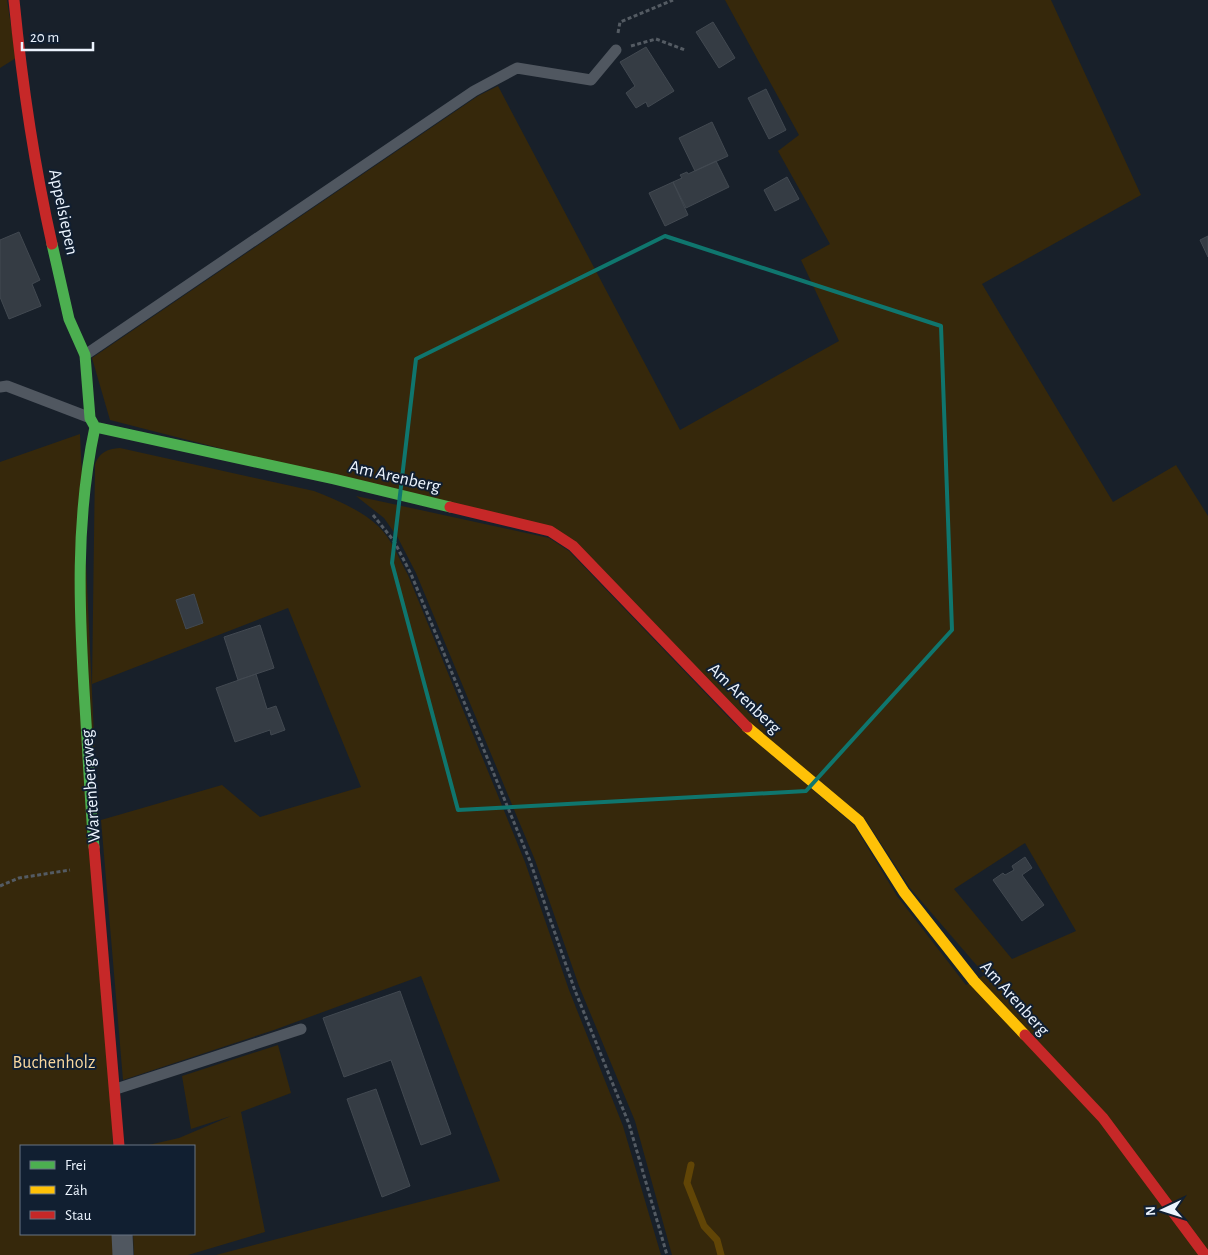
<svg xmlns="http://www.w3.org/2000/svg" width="1208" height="1255" viewBox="0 0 1208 1255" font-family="'Alegreya Sans',sans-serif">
<rect width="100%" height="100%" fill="#18202a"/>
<path fill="#36280b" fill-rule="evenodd" d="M0 0H7L16 58 0 68Z
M725 0H1051L1141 195 982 284 1113 502 1176 465 1208 516V1255H672L635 1121 579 986 535 860 416 573 398 538 384 518 356 496 549 538 569 551 734 723 854 825 897 896 966 985 985 975 910 888 865 819 742 716 575 541 553 529 316 473 110 420 92 358 478 96 498 86 680 430 839 341 801 260 830 244 778 151 799 135ZM1025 843 1076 931 1012 959 954 889Z
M80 434 113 1146H21V1234H118L119 1255H0V462Z
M120 448 314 491C335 499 361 510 378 526 392 539 399 559 408 575L525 862 569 990 623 1126 661 1255H216L500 1181 421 976 274 1030 123 1080 101 820 222 785 260 817 361 787 288 608 92 684 95 464C100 452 107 449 120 448Z
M278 1045 291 1093 241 1112 265 1232 188 1255H134L133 1234H194V1146H144L179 1138 231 1116 191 1129 182 1076Z"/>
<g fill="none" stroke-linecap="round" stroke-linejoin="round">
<path stroke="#614506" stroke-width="7" d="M691 1165 687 1183 704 1226 717 1240 721 1255"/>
</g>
<path fill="#353c44" stroke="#424951" d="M713 22 735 58 719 68 696 32Z
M646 47 674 91 648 107 646 102 636 108 626 93 635 86 620 62Z
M766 89 786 130 769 139 748 98Z
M712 122 728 156 695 171 679 138Z
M716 161 729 187 686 208 673 182 682 178 680 175 687 172 688 174Z
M787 177 799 199 775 211 764 190Z
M673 182 688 215 665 226 649 193Z
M19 232 40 280 32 284 41 306 9 319 0 297V240Z
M1208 236V257L1200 240Z
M194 594 203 623 186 629 176 600Z
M260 625 274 668 238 680 224 637Z
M256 674 267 709 276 706 285 730 271 735 270 730 235 742 216 688Z
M1025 857 1032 868 1022 875 1044 905 1022 921 993 880 1003 873 1005 875 1014 870 1012 866Z
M400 991 451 1134 421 1145 391 1060 344 1077 323 1018Z
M376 1089 410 1186 382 1197 347 1099Z"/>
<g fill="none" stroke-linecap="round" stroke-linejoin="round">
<path stroke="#545b63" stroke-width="3" stroke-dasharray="4 2.5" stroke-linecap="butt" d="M618 33 620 22 673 0
M631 46 656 39 685 50
M373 515 394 541 411 574 530 861 574 988 629 1124 667 1255
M0 886 19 878 70 870"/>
<path stroke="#505760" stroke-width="11" d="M85 355 474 91 517 68 591 80 616 50
M0 387 7 386 88 417
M116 1089 301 1029"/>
<path stroke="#505760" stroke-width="21" d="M122 1234 123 1255"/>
<path stroke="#4caf50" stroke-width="11" d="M52 244 69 319 85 355 90 418 95 427
M95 427 334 479 450 507
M94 847C90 800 88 753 85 706 79 612 75 520 95 427"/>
<path stroke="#ffc107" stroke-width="11" d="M747 727 859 821 904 892 974 981 1025 1035"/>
<path stroke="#c62828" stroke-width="11" d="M14 0C22 82 34 164 52 244
M450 507 550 531 573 546 747 727
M94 847 119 1146
M1025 1035 1103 1118 1205 1255"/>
</g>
<path fill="none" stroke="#0f766e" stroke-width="4" stroke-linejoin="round" d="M665 236 941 326 952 630 806 791 458 810 392 563 416 359Z"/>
<g text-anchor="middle" stroke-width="4" stroke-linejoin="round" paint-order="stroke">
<g font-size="18" fill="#ecf4fe" stroke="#111f31">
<text transform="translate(64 212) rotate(78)" y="6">Appelsiepen</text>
<text transform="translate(395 476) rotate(13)" y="6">Am Arenberg</text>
<text transform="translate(745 698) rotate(44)" y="6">Am Arenberg</text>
<text transform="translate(90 786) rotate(-94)" y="6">Wartenbergweg</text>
<text transform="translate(1015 998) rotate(48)" y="6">Am Arenberg</text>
</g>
<g font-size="18" fill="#f9d79d" stroke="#111f31">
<text x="54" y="1068">Buchenholz</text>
</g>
</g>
<rect x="20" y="1145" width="175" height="90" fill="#111f31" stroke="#697483"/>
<rect x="30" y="1161" width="25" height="8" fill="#4caf50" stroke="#697483"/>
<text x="65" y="1170" font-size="15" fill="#ecf4fe">Frei</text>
<rect x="30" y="1186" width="25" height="8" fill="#ffc107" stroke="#697483"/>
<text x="65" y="1195" font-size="15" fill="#ecf4fe">Zäh</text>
<rect x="30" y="1211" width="25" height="8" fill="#c62828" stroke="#697483"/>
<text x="65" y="1220" font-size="15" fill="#ecf4fe">Stau</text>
<g transform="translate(1163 1210) rotate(266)" stroke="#111f31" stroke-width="4" paint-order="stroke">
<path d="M0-4L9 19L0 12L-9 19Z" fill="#ecf4fe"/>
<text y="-8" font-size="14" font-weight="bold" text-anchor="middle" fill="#ecf4fe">N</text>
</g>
<path d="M22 42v8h71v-8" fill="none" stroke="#ecf4fe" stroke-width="2.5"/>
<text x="30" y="42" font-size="15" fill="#ecf4fe" stroke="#111f31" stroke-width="4" paint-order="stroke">20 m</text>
</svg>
